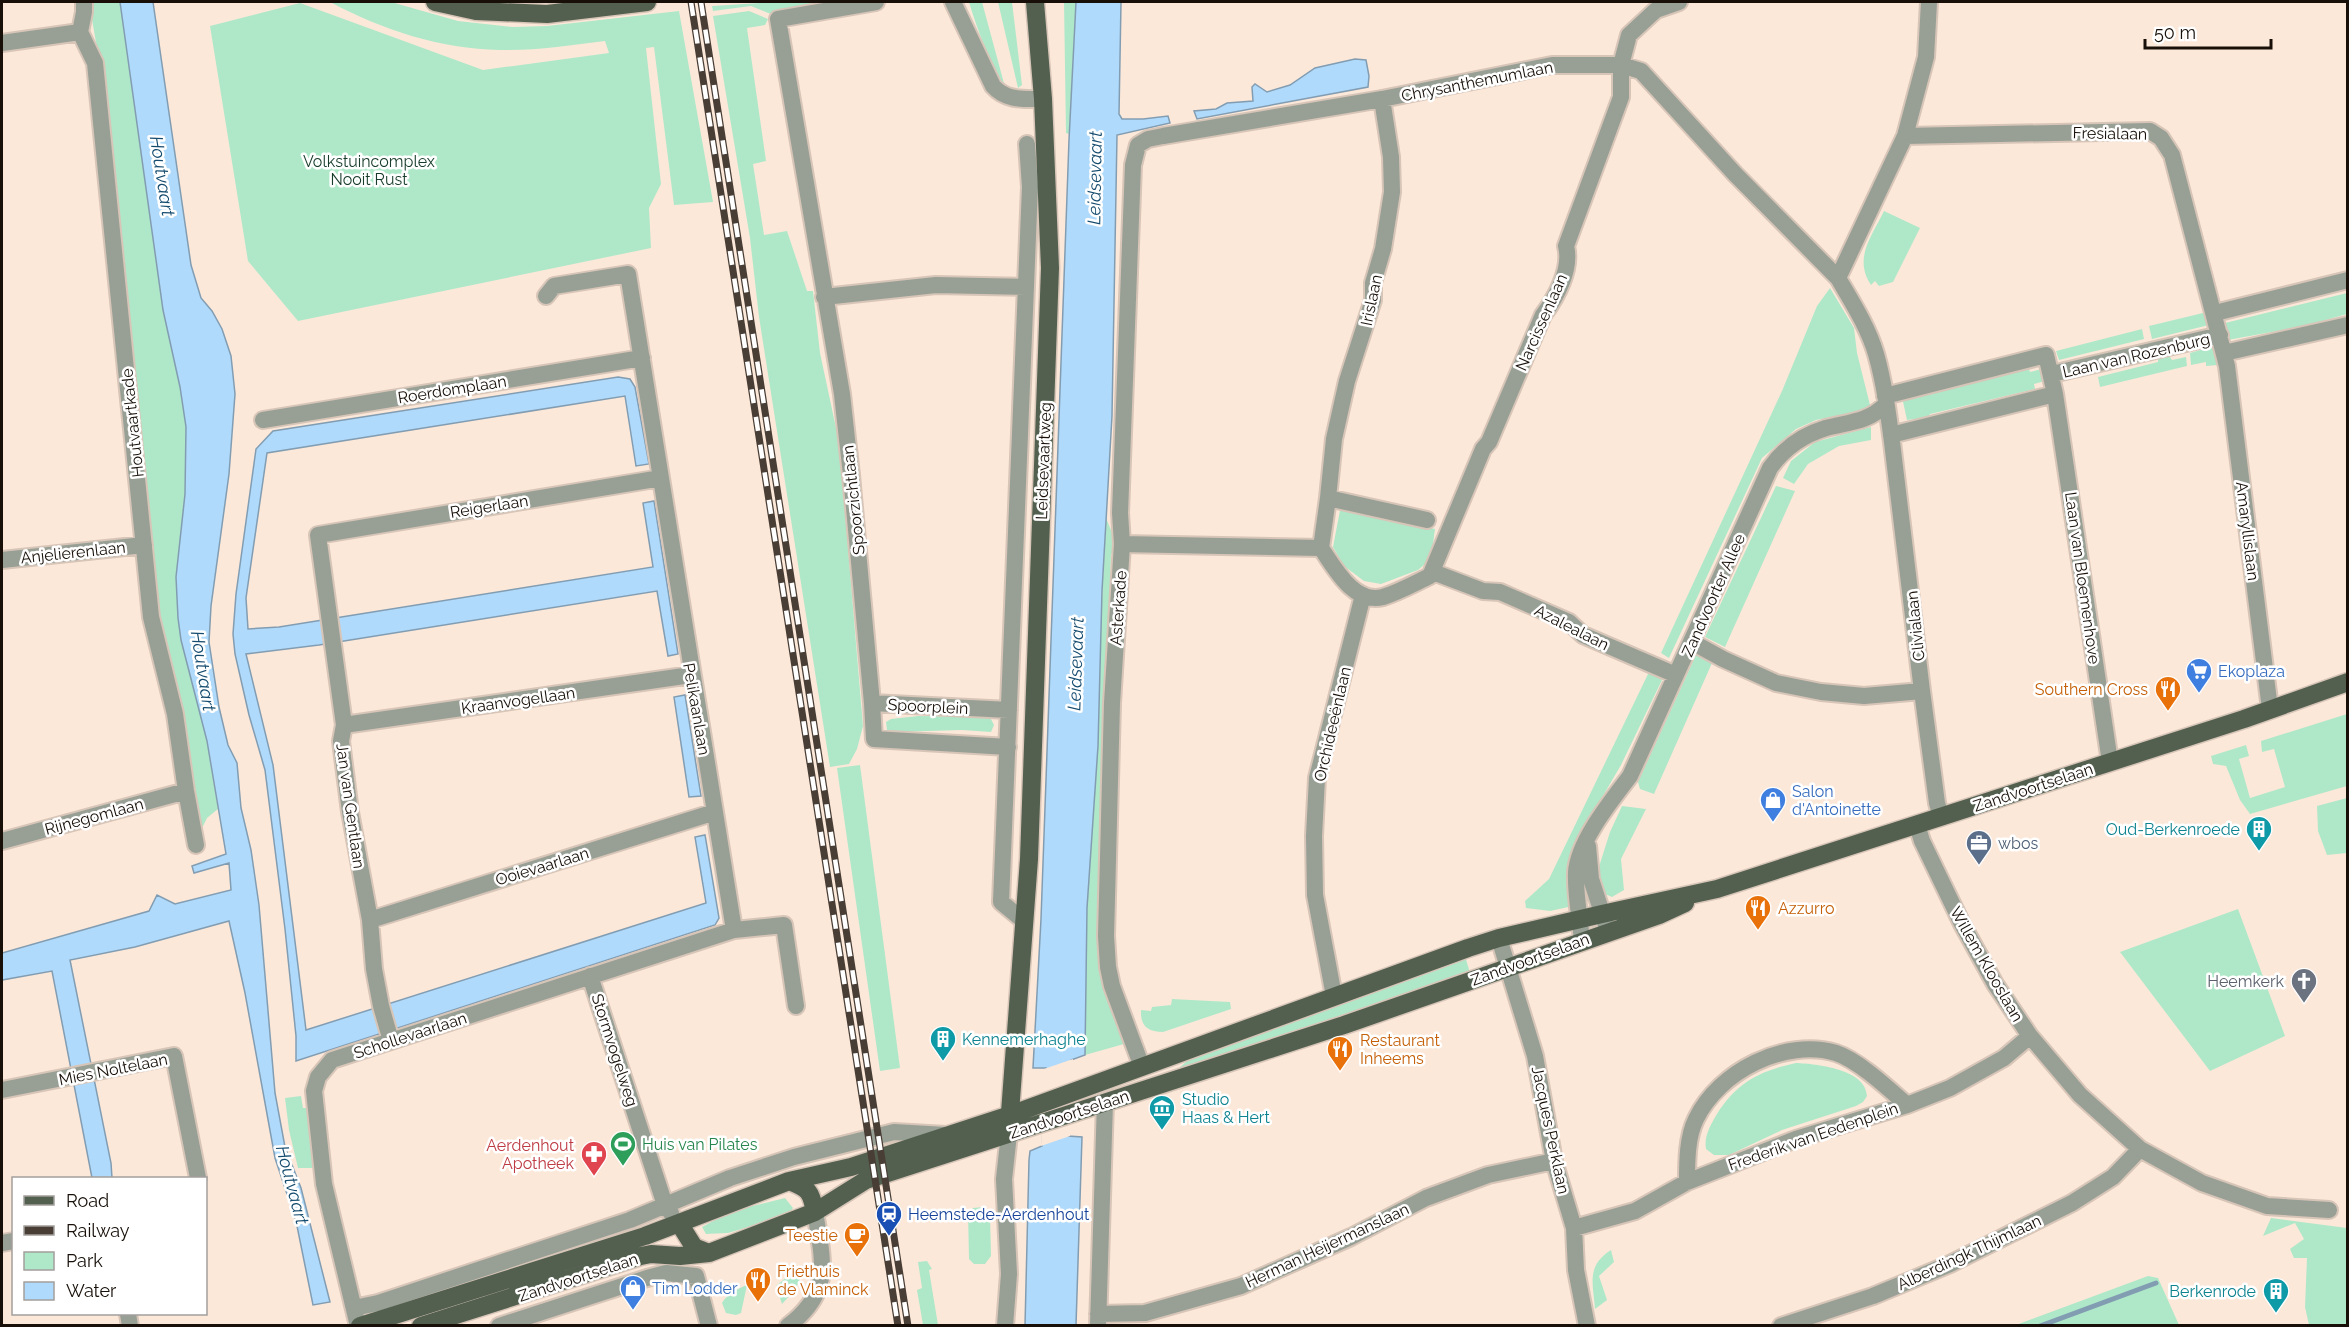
<svg xmlns="http://www.w3.org/2000/svg" width="2349" height="1327" viewBox="0 0 2349 1327" font-family="Raleway,sans-serif">
<rect width="100%" height="100%" fill="#fce8d9"/>
<path fill="#afe8c9" d="M89 2H120L163 310 180 387 186 427 185 494 176 577 178 618 181 640 207 741 218 809 207 818 201 830 183 714 171 672 156 604 152 533 98 54Z
M330 2H391L458 21 513 27 547 26 679 11 713 202 674 205 654 47 646 48 661 184 649 208 651 248 298 321 248 261 210 26 300 3 483 70 609 53 605 41C571 45 535 51 500 50 440 49 383 30 330 2Z
M778 2H833L771 14 751 6 713 11 712 6Z
M969 2H982L1005 87C989 60 978 32 969 2Z
M998 2H1012L1022 85 1018 88Z
M1064 2H1076L1069 134 1066 133Z
M749 11 768 19 765 25 747 28 766 161 753 164 764 235 787 231 807 291H813L820 353 839 442 863 726 857 749 849 764 830 767 759 317 750 238 713 16Z
M1884 211 1920 228 1893 282 1879 286 1875 281 1871 285C1853 258 1872 236 1884 211Z
M1830 288 1854 328 1857 353 1871 409 1816 420 1796 429 1762 458 1669 658 1661 653 1782 391 1817 306Z
M2347 293V314L2305 326 2228 340 2225 323Z
M2207 312 2209 325 2152 339 2149 326Z
M2142 329 2144 339 2059 360 2056 351Z
M2211 347 2217 356 2218 365 2206 366V362L2191 365 2190 353Z
M2166 351 2172 360 2186 357 2187 366 2100 387 2098 377 2158 362V354Z
M2026 361 2030 372 2042 369 2045 381 2034 384 2035 389 1930 414 1925 421 1916 424 1914 419 1907 420 1902 397Z
M1871 427V440L1839 446 1808 464 1794 484 1783 478 1791 461 1815 442Z
M1776 486 1795 491 1725 647 1705 637Z
M1341 505 1435 529 1431 559 1418 570 1381 584 1364 581 1344 566 1333 547Z
M1106 518 1116 542V553L1111 554 1097 950 1100 973 1124 1044 1085 1055 1087 908Z
M1696 655 1712 663 1654 794 1640 789 1638 782Z
M1649 672 1662 680 1621 765 1586 825 1573 906 1550 911 1526 908 1525 901 1549 879Z
M2347 714V786L2250 814 2240 800 2226 766 2213 764 2211 756 2246 745 2249 756 2239 759 2250 798 2285 787 2274 749 2262 752 2261 741Z
M918 716 986 717 991 719 994 725 991 732 962 730 894 732 887 730 886 722 891 719Z
M860 765 900 1068 880 1071 837 768Z
M2347 798V853L2327 855 2318 831 2317 806Z
M1622 806 1646 809 1621 859 1624 890 1612 897 1600 892 1597 873 1610 832Z
M2238 909 2285 1036 2210 1071 2120 952Z
M1465 956 1471 976 1181 1071 1180 1067 1198 1052Z
M1172 999 1230 1002 1231 1009 1163 1032C1148 1032 1140 1026 1141 1010L1151 1011 1152 1007 1171 1005Z
M1796 1063C1817 1064 1866 1069 1867 1096L1863 1102 1856 1106 1782 1130 1729 1155H1714L1706 1149C1704 1138 1709 1128 1714 1119 1734 1084 1758 1071 1796 1063Z
M301 1096 303 1108H311L315 1168H298L289 1130 285 1098Z
M785 1198 793 1208 788 1215 728 1233 706 1234 702 1227 732 1211Z
M983 1207 990 1215 991 1256 985 1264H974L969 1259 968 1213 973 1208Z
M2271 1218 2347 1228V1325H2309L2305 1307 2307 1258H2294L2290 1249 2304 1239 2295 1223 2263 1236Z
M1611 1250 1614 1262 1599 1276 1607 1300 1595 1309C1593 1283 1586 1266 1611 1250Z
M927 1261 932 1269 929 1270 938 1325H923L917 1290 922 1288 918 1262Z
M802 1275 795 1290 782 1304 776 1286 788 1276Z
M2148 1276 2158 1278 2179 1325H2016Z
M747 1285 741 1313 736 1315 726 1313 722 1303C727 1294 737 1289 747 1285Z"/>
<path fill="#b0dafb" stroke="#829db2" stroke-width="1.5" d="M120 2H153L191 265 201 298 212 311 222 329 231 356 235 394 229 474 211 606 209 642 219 707 228 745 237 763 241 808 251 850 259 905 275 1093 285 1147 301 1188 330 1302 313 1305 296 1221 275 1158 245 993 229 921 135 947 70 960 111 1163 112 1178H92L52 971 2 980V953L149 911 157 895 175 904 231 890 229 863 194 873 192 866 226 854 207 741 181 640 178 618 176 577 185 494 186 427 180 387 163 310Z
M1076 2H1121L1119 114 1122 119H1143L1168 116 1170 123 1117 135 1112 416 1102 591 1098 746 1087 908 1085 1055 1071 1060 1068 1136 1082 1137 1076 1325 1025 1326 1029 1160 1030 1151 1042 1146 1046 1068H1033L1041 919 1069 140Z
M1355 59 1366 60 1369 76 1368 87 1197 119 1194 111 1216 109 1227 103 1253 101 1252 87 1255 84 1267 92 1290 85 1315 68Z
M618 377 630 379 635 387 649 464 636 466 625 396 267 453 246 598 248 629 279 627 653 567 643 503 654 501 678 654 668 656 657 591 319 645 246 654 273 765 306 1030 706 903 695 837 705 835 719 918 715 925 296 1061V1036L285 929 265 770 249 715 235 654 233 634 236 594 256 449 273 431Z
M685 695 701 796 689 797 674 697Z"/>
<path fill="#fce8d9" d="M1073 1059 1070 1136 1041 1146 1044 1069Z"/>
<g fill="none" stroke-linecap="round" stroke-linejoin="round">
<path stroke="#829db2" stroke-width="5" d="M2040 1326 2156 1283"/>
<g stroke="#d7c5b8" stroke-width="20">
<path id="minor" d="M84 2V12L80 32 95 63 151 617 175 714 186 791 196 845
M953 2 993 86C1006 101 1024 99 1043 99
M1929 2 1926 57 1905 136 1838 278C1852 302 1868 327 1876 354 1884 382 1888 412 1892 442L1922 691 1937 803 1941 817
M2 43 80 32
M1905 136 2150 131 2161 138 2172 155 2227 366 2270 709
M546 296 554 286 628 274 734 930
M824 297 936 285 1026 287
M2215 313 2348 280
M2224 353 2348 325
M2052 374 2220 335
M2055 394 2110 762
M1885 396 2046 355 2055 394 1891 435
M263 420 642 358
M1328 498 1334 439 1347 381 1373 300V283L1383 249 1392 192 1391 157 1382 99
M1427 520 1328 498 1321 548C1334 567 1354 605 1383 597 1399 592 1415 583 1430 576L1483 449 1489 442 1543 315C1556 298 1572 269 1566 246L1621 97V65L1629 35 1656 10 1679 2
M1122 544 1321 548
M2 560 144 545
M1433 572 1483 591 1500 592 1569 622 1583 635 1676 675
M1692 642 1723 659 1776 683 1821 692 1864 696 1922 691
M872 703 851 475 842 394 778 19 876 2
M344 725 691 675
M1008 747 874 739 872 703 1009 710
M1917 825 1922 841 1962 924 1995 984 2030 1036 2080 1095 2140 1149 2202 1183 2267 1206 2329 1210
M2 841 186 791
M1588 846 1591 879 1608 931
M370 920 715 812
M1024 921 1001 902 1030 187 1027 144
M1499 938 1535 1056 1554 1161 1574 1228 1576 1270 1587 1326
M1582 941C1580 918 1575 894 1576 872 1578 841 1612 800 1630 776L1770 468C1784 448 1803 435 1826 428 1849 422 1869 422 1886 404
M590 976 665 1205 671 1213
M1334 996 1315 895 1314 836 1317 778 1363 595
M391 1041 381 1006 374 969 370 920 350 812 341 741 344 725 318 535 661 478
M1142 1067 1112 986 1108 967 1106 936 1112 703 1122 544 1120 513 1133 165 1138 145 1148 139 1163 136 1382 99 1552 65H1621L1641 71 1735 174 1838 278
M2 1090 174 1056 198 1178
M1687 1182C1687 1162 1687 1137 1696 1119 1719 1071 1785 1038 1836 1053 1858 1060 1889 1089 1907 1105
M1574 1228 1635 1211 1687 1182 1796 1139 1907 1105 1950 1088 2004 1058 2030 1036
M2 1243 14 1241
M354 1308 378 1303 630 1220 730 1178 794 1157 894 1132 946 1135
M128 1314 130 1326
M1098 1314 1145 1313 1241 1286 1351 1237 1426 1198 1488 1175 1554 1161
M358 1326 324 1184 314 1091 318 1077 332 1060 734 930 784 925 796 1006
M499 1326 647 1278 666 1273 696 1276 709 1326
M788 1326C833 1292 823 1261 815 1212
M1005 1326 1009 1274 1004 1179 1009 1134
M1098 1326 1105 1102
M1781 1326 1873 1296 1950 1264 2072 1203 2113 1177 2140 1149"/>
</g>
<g stroke="#d7c5b8" stroke-width="21">
<path id="major" d="M435 2 476 11 547 14 647 2
M1009 1126 1029 859 1050 268 1043 99 1035 2
M789 1181C809 1189 811 1191 815 1212
M679 1223 694 1247 709 1253
M360 1326 645 1236 789 1181 851 1167 1010 1115 1468 948 1499 938 1602 914 1717 889 2244 719 2348 682
M421 1326 641 1256 651 1254 680 1256 709 1253 815 1212 866 1180 1344 1025 1659 915 1685 903"/>
</g>
<use href="#minor" stroke="#989f95" stroke-width="16"/>
<use href="#major" stroke="#53604f" stroke-width="18"/>
<g stroke="#493e36" stroke-width="7">
<path id="rail" d="M691 2 898 1326
M701 2 908 1326"/>
</g>
<use href="#rail" stroke="#fff" stroke-width="4.5" stroke-dasharray="14" stroke-linecap="butt"/>
</g>
<defs>
<g id="supermarket-pin" transform="scale(1.35)"><path d="M0 17L-7.5 6A9.5 9.5 0 1 1 7.5 6Z" fill="#3f7fe0" stroke="#fff"/><path d="M-6-5.5h2.5l.6 2H6L4.5 2H-2.5L-4.4-4H-6ZM-1.5 3.2a1.3 1.3 0 1 0 .1 0ZM3 3.2a1.3 1.3 0 1 0 .1 0Z" fill="#fff"/></g>
<g id="restaurant-pin" transform="scale(1.35)"><path d="M0 17L-7.5 6A9.5 9.5 0 1 1 7.5 6Z" fill="#e8710a" stroke="#fff"/><path d="M-5-6h1v4h1v-4h1v4h1v-4h1v5L-1.5 .5V6h-2V.5L-5-1ZM5-6V6H3V1.5H1.5Q1.5-4 5-6Z" fill="#fff"/></g>
<g id="shop-pin" transform="scale(1.35)"><path d="M0 17L-7.5 6A9.5 9.5 0 1 1 7.5 6Z" fill="#3f7fe0" stroke="#fff"/><path d="M-5-2.5h2.3a2.7 3.5 0 0 1 5.4 0H5L5.5 6h-11ZM-1.5-2.5h3a1.5 2.3 0 0 0-3 0Z" fill="#fff"/></g>
<g id="building-pin" transform="scale(1.35)"><path d="M0 17L-7.5 6A9.5 9.5 0 1 1 7.5 6Z" fill="#0f9aa8" stroke="#fff"/><path d="M-4-6H4V6H1V3H-1V6H-4ZM-2.5-4.3h1.7v1.8h-1.7ZM.8-4.3h1.7v1.8H.8ZM-2.5-1h1.7V.8h-1.7ZM.8-1h1.7V.8H.8Z" fill="#fff"/></g>
<g id="office-pin" transform="scale(1.35)"><path d="M0 17L-7.5 6A9.5 9.5 0 1 1 7.5 6Z" fill="#5c6f8a" stroke="#fff"/><path d="M-6-3h4V-5.5h4V-3h4V5H-6ZM-1-4.5V-3h2v-1.5ZM-6 0V1H6V0Z" fill="#fff"/></g>
<g id="church-pin" transform="scale(1.35)"><path d="M0 17L-7.5 6A9.5 9.5 0 1 1 7.5 6Z" fill="#6b7280" stroke="#fff"/><path d="M-1.2-6h2.4v3.5h3.3v2.4h-3.3V6h-2.4V-.1h-3.3v-2.4h3.3Z" fill="#fff"/></g>
<g id="museum-pin" transform="scale(1.35)"><path d="M0 17L-7.5 6A9.5 9.5 0 1 1 7.5 6Z" fill="#0f9aa8" stroke="#fff"/><path d="M0-6L6-3V-2H-6V-3ZM-5-1h2V3h-2ZM-1-1h2V3h-2ZM3-1h2V3H3ZM-6 4H6V6H-6Z" fill="#fff"/></g>
<g id="stadium-pin" transform="scale(1.35)"><path d="M0 17L-7.5 6A9.5 9.5 0 1 1 7.5 6Z" fill="#2e9e5b" stroke="#fff"/><path d="M0-5a6.5 5 0 1 0 0 10a6.5 5 0 1 0 0-10ZM-3.5-1.8h7v3.6h-7Z" fill="#fff"/></g>
<g id="pharmacy-pin" transform="scale(1.35)"><path d="M0 17L-7.5 6A9.5 9.5 0 1 1 7.5 6Z" fill="#e0444e" stroke="#fff"/><path d="M-2-6h4v4h4v4h-4v4h-4v-4h-4v-4h4Z" fill="#fff"/></g>
<g id="station-pin" transform="scale(1.35)"><path d="M0 17L-7.5 6A9.5 9.5 0 1 1 7.5 6Z" fill="#1a4fb4" stroke="#fff"/><path d="M-3-6H3Q5-6 5-4V2Q5 4 3 4L4.5 6H3L1.5 4h-3L-3 6H-4.5L-3 4Q-5 4-5 2V-4Q-5-6-3-6ZM-3.5-4v3h7v-3ZM-3.5 1v1.5H-2V1ZM2 1v1.5H3.5V1Z" fill="#fff"/></g>
<g id="cafe-pin" transform="scale(1.35)"><path d="M0 17L-7.5 6A9.5 9.5 0 1 1 7.5 6Z" fill="#e8710a" stroke="#fff"/><path d="M-5.5-4.5H6V0H3Q3 3.5 0 3.5H-2.5Q-5.5 3.5-5.5 0ZM3-3.2v2h1.7v-2ZM-6 4.5H4V6H-6Z" fill="#fff"/></g>
</defs>
<g fill-rule="evenodd">
<use href="#supermarket-pin" x="2199" y="671"/>
<use href="#restaurant-pin" x="2168" y="689"/>
<use href="#shop-pin" x="1773" y="800"/>
<use href="#building-pin" x="2259" y="829"/>
<use href="#office-pin" x="1979" y="843"/>
<use href="#restaurant-pin" x="1758" y="908"/>
<use href="#church-pin" x="2304" y="981"/>
<use href="#building-pin" x="943" y="1039"/>
<use href="#restaurant-pin" x="1340" y="1049"/>
<use href="#museum-pin" x="1162" y="1108"/>
<use href="#stadium-pin" x="623" y="1144"/>
<use href="#pharmacy-pin" x="594" y="1154"/>
<use href="#station-pin" x="889" y="1214"/>
<use href="#cafe-pin" x="857" y="1235"/>
<use href="#restaurant-pin" x="758" y="1280"/>
<use href="#shop-pin" x="633" y="1288"/>
<use href="#building-pin" x="2276" y="1291"/>
</g>
<g text-anchor="middle" stroke-width="5" stroke-linejoin="round" paint-order="stroke">
<g font-size="16" fill="#170f08" stroke="#fff">
<text transform="translate(1477 81) rotate(-11)" y="6">Chrysanthemumlaan</text>
<text transform="translate(2110 133) rotate(1)" y="6">Fresialaan</text>
<text transform="translate(1371 300) rotate(-78)" y="6">Irislaan</text>
<text transform="translate(1541 322) rotate(-66)" y="6">Narcissenlaan</text>
<text transform="translate(2136 355) rotate(-13)" y="6">Laan van Rozenburg</text>
<text transform="translate(452 389) rotate(-9)" y="6">Roerdomplaan</text>
<text transform="translate(132 423) rotate(-96)" y="6">Houtvaartkade</text>
<text transform="translate(1043 461) rotate(-88)" y="6">Leidsevaartweg</text>
<text transform="translate(853 500) rotate(-96)" y="6">Spoorzichtlaan</text>
<text transform="translate(489 506) rotate(-9)" y="6">Reigerlaan</text>
<text transform="translate(2248 531) rotate(83)" y="6">Amaryllislaan</text>
<text transform="translate(73 552) rotate(-6)" y="6">Anjelierenlaan</text>
<text transform="translate(2083 578) rotate(82)" y="6">Laan van Bloemenhove</text>
<text transform="translate(1713 595) rotate(-66)" y="6">Zandvoorter Allee</text>
<text transform="translate(1118 608) rotate(-86)" y="6">Asterkade</text>
<text transform="translate(1915 626) rotate(-96)" y="6">Clivialaan</text>
<text transform="translate(1572 627) rotate(27)" y="6">Azalealaan</text>
<text transform="translate(518 700) rotate(-8)" y="6">Kraanvogellaan</text>
<text transform="translate(928 706) rotate(3)" y="6">Spoorplein</text>
<text transform="translate(697 709) rotate(80)" y="6">Pelikaanlaan</text>
<text transform="translate(1332 724) rotate(-77)" y="6">Orchideeënlaan</text>
<text transform="translate(2033 787) rotate(-18)" y="6">Zandvoortselaan</text>
<text transform="translate(351 806) rotate(82)" y="6">Jan van Gentlaan</text>
<text transform="translate(94 816) rotate(-15)" y="6">Rijnegomlaan</text>
<text transform="translate(542 866) rotate(-17)" y="6">Ooievaarlaan</text>
<text transform="translate(1530 959) rotate(-20)" y="6">Zandvoortselaan</text>
<text transform="translate(1987 964) rotate(60)" y="6">Willem Klooslaan</text>
<text transform="translate(410 1035) rotate(-18)" y="6">Schollevaarlaan</text>
<text transform="translate(615 1050) rotate(72)" y="6">Stormvogelweg</text>
<text transform="translate(113 1069) rotate(-11)" y="6">Mies Noltelaan</text>
<text transform="translate(1069 1114) rotate(-18)" y="6">Zandvoortselaan</text>
<text transform="translate(1551 1130) rotate(78)" y="6">Jacques Perklaan</text>
<text transform="translate(1813 1136) rotate(-19)" y="6">Frederik van Eedenplein</text>
<text transform="translate(1327 1245) rotate(-25)" y="6">Herman Heijermanslaan</text>
<text transform="translate(1969 1252) rotate(-25)" y="6">Alberdingk Thijmlaan</text>
<text transform="translate(578 1277) rotate(-18)" y="6">Zandvoortselaan</text>
</g>
<g font-size="16" fill="#173c2a" stroke="#fff">
<text x="369" y="167">Volkstuincomplex<tspan x="369" dy="18">Nooit Rust</tspan></text>
</g>
<g font-size="16" fill="#366cbe" stroke="#fff" text-anchor="start">
<text x="2218" y="677">Ekoplaza</text>
<text x="1792" y="797">Salon<tspan x="1792" dy="18">d'Antoinette</tspan></text>
<text x="652" y="1294">Tim Lodder</text>
</g>
<g font-size="16" fill="#c56008" stroke="#fff" text-anchor="start">
<text x="2148" y="695" text-anchor="end">Southern Cross</text>
<text x="1778" y="914">Azzurro</text>
<text x="1360" y="1046">Restaurant<tspan x="1360" dy="18">Inheems</tspan></text>
<text x="838" y="1241" text-anchor="end">Teestie</text>
<text x="777" y="1277">Friethuis<tspan x="777" dy="18">de Vlaminck</tspan></text>
</g>
<g font-size="16" fill="#0d838f" stroke="#fff" text-anchor="end">
<text x="2240" y="835">Oud-Berkenroede</text>
<text x="962" y="1045" text-anchor="start">Kennemerhaghe</text>
<text x="1182" y="1105" text-anchor="start">Studio<tspan x="1182" dy="18">Haas &amp; Hert</tspan></text>
<text x="2256" y="1297">Berkenrode</text>
</g>
<g font-size="16" fill="#4e5e75" stroke="#fff" text-anchor="start">
<text x="1998" y="849">wbos</text>
</g>
<g font-size="16" fill="#5b616d" stroke="#fff" text-anchor="end">
<text x="2284" y="987">Heemkerk</text>
</g>
<g font-size="16" fill="#27864d" stroke="#fff" text-anchor="start">
<text x="642" y="1150">Huis van Pilates</text>
</g>
<g font-size="16" fill="#be3a42" stroke="#fff" text-anchor="end">
<text x="574" y="1151">Aerdenhout<tspan x="574" dy="18">Apotheek</tspan></text>
</g>
<g font-size="16" fill="#164399" stroke="#fff" text-anchor="start">
<text x="908" y="1220">Heemstede-Aerdenhout</text>
</g>
<g font-size="18" font-style="italic" fill="#144b6e" stroke="#fff">
<text transform="translate(162 176) rotate(81)" y="6">Houtvaart</text>
<text transform="translate(1095 178) rotate(-89)" y="6">Leidsevaart</text>
<text transform="translate(1076 664) rotate(-88)" y="6">Leidsevaart</text>
<text transform="translate(203 671) rotate(81)" y="6">Houtvaart</text>
<text transform="translate(292 1185) rotate(75)" y="6">Houtvaart</text>
</g>
</g>
<rect width="2349" height="1327" fill="none" stroke="#170f08" stroke-width="6"/>
<rect x="12" y="1177" width="195" height="138" fill="#ffffff" stroke="#a29f9c" stroke-width="1.5"/>
<rect x="24" y="1196" width="30" height="9" fill="#53604f" stroke="#a29f9c" stroke-width="1.5"/>
<text x="66" y="1207" font-size="18" fill="#170f08">Road</text>
<rect x="24" y="1226" width="30" height="9" fill="#493e36" stroke="#a29f9c" stroke-width="1.5"/>
<text x="66" y="1237" font-size="18" fill="#170f08">Railway</text>
<rect x="24" y="1252" width="30" height="18" fill="#afe8c9" stroke="#a29f9c" stroke-width="1.5"/>
<text x="66" y="1267" font-size="18" fill="#170f08">Park</text>
<rect x="24" y="1282" width="30" height="18" fill="#b0dafb" stroke="#a29f9c" stroke-width="1.5"/>
<text x="66" y="1297" font-size="18" fill="#170f08">Water</text>
<path d="M2145 39v9h126v-9" fill="none" stroke="#170f08" stroke-width="3"/>
<text x="2154" y="39" font-size="18" fill="#170f08" stroke="#ffffff" stroke-width="4.5" paint-order="stroke">50 m</text>
</svg>
